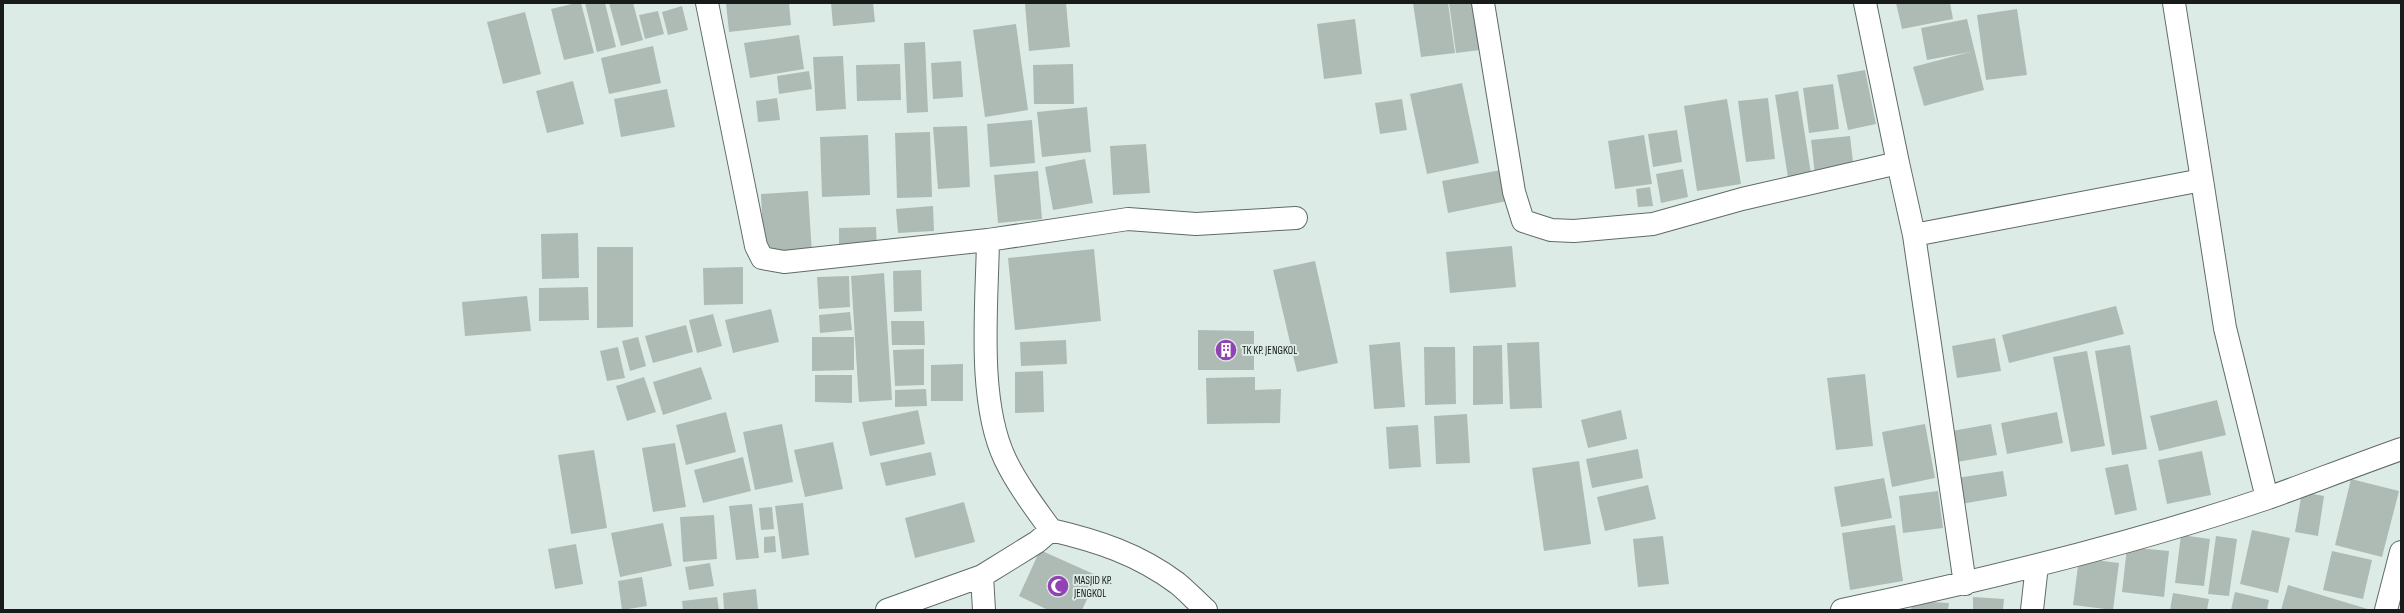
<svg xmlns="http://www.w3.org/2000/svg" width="2404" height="613" viewBox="0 0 2404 613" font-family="'Sofia Sans Condensed',sans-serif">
<rect width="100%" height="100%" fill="#ddebe6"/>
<path fill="#aebbb5" d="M576 3H581L594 53 564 60 551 9Z
M585 3H605L616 47 597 52Z
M609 3H633L643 40 621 46Z
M726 3H789L791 25 729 32Z
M831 3H873L875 22 833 26Z
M1066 3 1070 47 1029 51 1025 4Z
M1413 3H1448L1455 53 1421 57Z
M1449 3H1474L1480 50 1456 53Z
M1896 3H1950L1953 19 1902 29Z
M682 6 688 30 668 35 662 12Z
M2017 9 2027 75 1986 80 1977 15Z
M658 11 664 34 645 39 639 15Z
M525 12 541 74 503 84 487 22Z
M1355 19 1362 74 1324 79 1317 24Z
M1967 19 1984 90 1924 106 1913 67 1970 52 1927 60 1921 28Z
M1016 24 1028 110 985 117 973 30Z
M799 35 804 69 750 78 744 43Z
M925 42 928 112 907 113 904 43Z
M653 46 661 83 609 94 601 58Z
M843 56 846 109 816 111 813 57Z
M961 61 963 97 933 99 931 63Z
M900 64 901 100 857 101 856 65Z
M1073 64 1074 104H1034L1033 65Z
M1865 70 1876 124 1848 130 1837 75Z
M809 71 812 89 779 94 777 76Z
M573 81 584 124 547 133 536 91Z
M1462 83 1479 163 1427 174 1410 94Z
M1833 84 1839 129 1809 133 1803 88Z
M667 89 675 127 621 137 614 99Z
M1798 91 1812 180 1789 184 1775 95Z
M777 98 780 120 758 122 756 101Z
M1768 98 1775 159 1746 162 1738 101Z
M1402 99 1407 130 1380 134 1375 103Z
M1727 99 1741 184 1697 191 1684 106Z
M1087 107 1091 152 1042 157 1037 112Z
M1032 120 1035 163 990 167 987 124Z
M967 126 970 187 938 189 933 127Z
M1677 130 1682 162 1653 167 1648 134Z
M930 132 932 197 897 198 895 133Z
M868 135 870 195 822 197 820 137Z
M1644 135 1652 184 1615 189 1608 141Z
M1850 136 1854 171 1815 175 1811 140Z
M1146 144 1150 193 1113 195 1110 146Z
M1085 159 1093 203 1053 210 1045 167Z
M1683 169 1688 197 1661 203 1656 174Z
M1501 170 1507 201 1448 213 1442 181Z
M1038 171 1042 219 998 223 994 175Z
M1650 187 1653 206 1638 207 1636 189Z
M808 191 812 254 764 256 761 194Z
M933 206 934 231 898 233 896 209Z
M876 227 877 250 839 251V228Z
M578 233 579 278 542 279 541 234Z
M1512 246 1516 287 1450 293 1446 252Z
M597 247H633V327L597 328Z
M1094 249 1101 321 1015 330 1008 258Z
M1315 261 1338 363 1297 372 1273 270Z
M743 267V304L704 305 703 268Z
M921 270 922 311 894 312 893 271Z
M884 273 892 400 859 402 851 276Z
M849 276 850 307 819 309 817 277Z
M588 287 589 320 539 321V288Z
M527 296 531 331 465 336 462 302Z
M2116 306 2124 334 2009 363 2002 335Z
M771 309 779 342 733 353 725 320Z
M850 312 852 330 820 333 819 315Z
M713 314 722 346 697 353 689 320Z
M891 321H924L925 345H892Z
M686 325 693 352 653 363 645 336Z
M1198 330 1254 331V370H1198Z
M638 337 646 366 630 371 622 341Z
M812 337H854V370L812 371Z
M1995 338 2001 371 1957 378 1952 346Z
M1066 340 1067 364 1021 366 1020 342Z
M1400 342 1405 407 1374 409 1369 345Z
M1539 342 1542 408 1510 409 1507 343Z
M1502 345 1503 404 1473 405V346Z
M2130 345 2147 449 2112 455 2095 351Z
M618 347 625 378 607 381 600 351Z
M1424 347H1455L1456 404 1425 405Z
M924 349V385L895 386 893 350Z
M2087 351 2105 446 2071 452 2053 357Z
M963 364V401H931V365Z
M701 367 712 399 663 415 653 382Z
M1043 371 1044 412 1015 413V372Z
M1865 374 1873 446 1836 450 1827 378Z
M815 375H852V403L815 402Z
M644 377 656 412 627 421 616 386Z
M1255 377V390L1281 389 1280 423 1207 424 1206 378Z
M926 389 927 406 895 407V390Z
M2217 400 2226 435 2159 451 2150 416Z
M918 410 925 444 870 456 862 422Z
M1621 410 1627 439 1588 448 1581 420Z
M726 412 736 452 686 465 676 425Z
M2057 412 2063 443 2007 454 2001 423Z
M1467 414 1470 463 1436 464 1434 416Z
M782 424 793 482 755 490 743 432Z
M1925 424 1935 478 1892 487 1882 432Z
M1991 424 1997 455 1957 462 1952 431Z
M1418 425 1421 467 1389 469 1386 427Z
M833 442 843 489 805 497 794 450Z
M675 443 686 507 653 512 642 448Z
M1638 449 1643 478 1592 488 1586 459Z
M594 450 607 528 571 534 558 455Z
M2202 451 2211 495 2167 504 2158 460Z
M931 452 936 475 886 486 880 463Z
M743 457 751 491 703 503 694 470Z
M1579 461 1591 544 1544 551 1532 468Z
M2128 464 2137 510 2115 515 2105 468Z
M2003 471 2007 496 1961 504 1957 478Z
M1884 478 1892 518 1841 527 1834 487Z
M2351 479 2399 491 2382 557 2335 545Z
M1648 485 1656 519 1605 531 1597 497Z
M1938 491 1943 528 1903 533 1899 496Z
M2302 492 2324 496 2318 536 2295 532Z
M964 502 975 542 915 558 905 518Z
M803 503 809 555 782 559 775 506Z
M752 504 759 558 736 560 729 506Z
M772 507 774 529 761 530 759 508Z
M714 515 717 559 683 562 680 517Z
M663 523 672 566 620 577 611 533Z
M1895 525 1903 581 1850 590 1842 533Z
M2252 530 2290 538 2278 593 2240 584Z
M2181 535 2210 539 2204 586 2175 583Z
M775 536 776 552 764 553V537Z
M1663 536 1669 584 1638 587 1633 539Z
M2216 536 2237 539 2229 596 2208 594Z
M576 544 583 584 555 589 548 549Z
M2127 547 2169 551 2164 597 2122 592Z
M1040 550 1098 576 1082 610H1048L1019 596Z
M2332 551 2372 560 2363 599 2323 590Z
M2079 558 2119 563 2113 610 2073 605Z
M710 563 714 586 689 590 685 567Z
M642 577 647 606 622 610 618 581Z
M2288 585 2371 610H2281Z
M756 589 758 610H724L723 593Z
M2235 592 2269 600 2267 610H2231Z
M2173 593 2209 599 2207 610H2170Z
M717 597 719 610H683L682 601Z
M1973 597 2004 599 2003 610H1973Z
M1912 601 1949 603 1948 610H1911Z"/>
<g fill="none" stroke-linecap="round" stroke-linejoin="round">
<g stroke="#5f6b66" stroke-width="24">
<path id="minor" d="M707 3 756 246 762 258 784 262 988 240C987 305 977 400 1005 459 1017 484 1035 508 1051 530 1098 541 1138 554 1177 583 1187 591 1196 601 1206 610
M1483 3 1514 192 1523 221 1551 230 1574 231 1653 224 1742 199 1898 163 1914 235 2202 180 2225 328 2267 498
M1865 3 1898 163
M2174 3 2202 180
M1914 235 1965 584
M988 240 1128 219 1196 224 1296 218
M982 576 984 610
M887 610 982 576 1037 542 1051 530
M1842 610C1985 580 2129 545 2268 498 2312 482 2356 465 2401 449
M2032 610 2037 565
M2386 610 2401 552"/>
</g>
<use href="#minor" stroke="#fff" stroke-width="22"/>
</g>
<defs>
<g id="building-disc" transform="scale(1.15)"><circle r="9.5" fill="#9243b3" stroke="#ddebe6"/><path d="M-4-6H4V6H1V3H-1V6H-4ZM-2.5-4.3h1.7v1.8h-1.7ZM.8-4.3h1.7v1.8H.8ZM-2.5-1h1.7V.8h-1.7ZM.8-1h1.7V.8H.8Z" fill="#fff"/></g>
<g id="mosque-disc" transform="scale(1.15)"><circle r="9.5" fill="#9243b3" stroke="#ddebe6"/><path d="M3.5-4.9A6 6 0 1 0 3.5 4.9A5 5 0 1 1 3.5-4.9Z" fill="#fff"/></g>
</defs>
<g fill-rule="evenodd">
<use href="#building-disc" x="1226" y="350"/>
<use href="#mosque-disc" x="1058" y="586"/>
</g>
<g text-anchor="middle" stroke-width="4" stroke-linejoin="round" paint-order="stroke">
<g font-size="11" fill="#171c1a" stroke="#ddebe6" text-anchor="start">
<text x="1242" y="354">TK KP. JENGKOL</text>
<text x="1074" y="584">MASJID KP.<tspan x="1074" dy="13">JENGKOL</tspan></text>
</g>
</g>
<rect width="2404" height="613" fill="none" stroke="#171c1a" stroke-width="8"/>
</svg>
